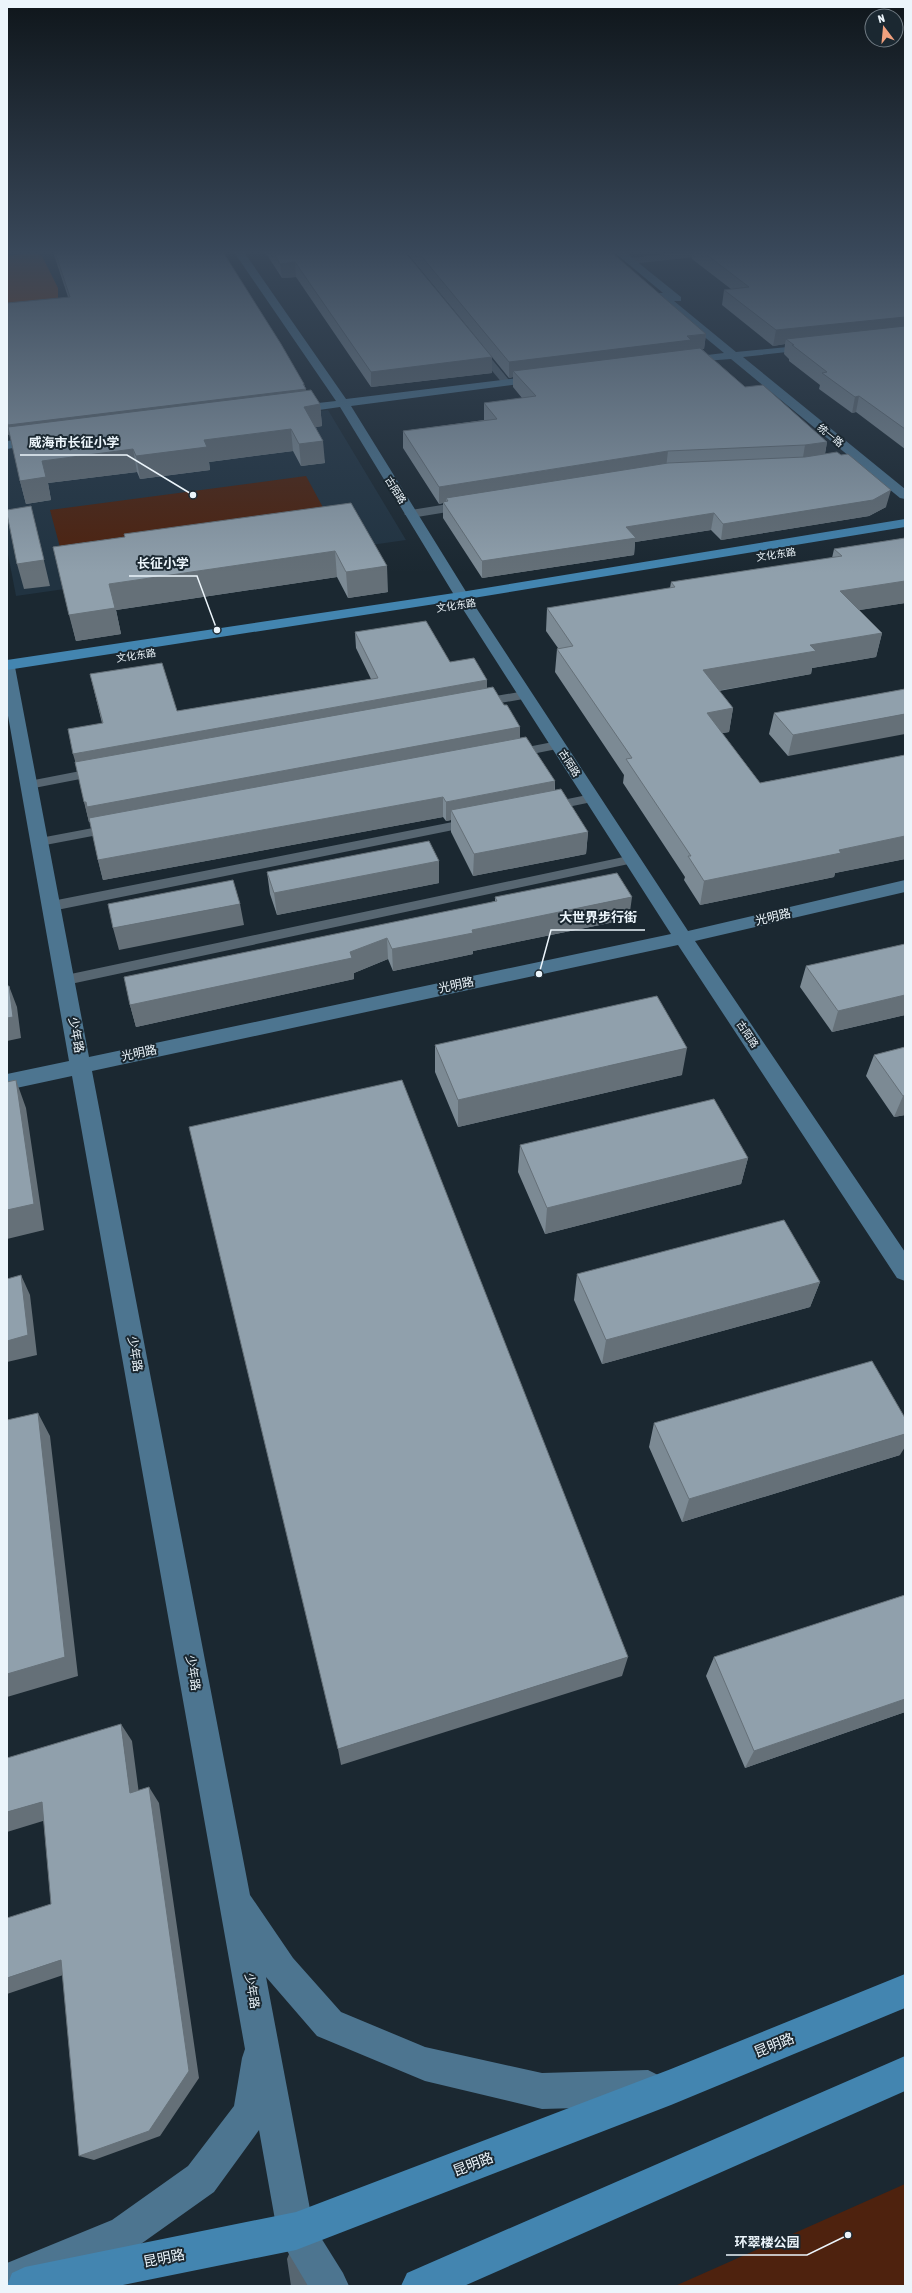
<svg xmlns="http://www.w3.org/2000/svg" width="912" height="2293" viewBox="0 0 912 2293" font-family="'Asap Condensed','Noto Sans SC',sans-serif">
<rect width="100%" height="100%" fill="#1b2831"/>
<path fill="#213341" d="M328 410 406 540 16 596 7 549V449Z"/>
<path fill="#4e220e" d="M306 476 333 526 65 566 50 510Z
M905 2184V2286H675Z"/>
<path fill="#893505" d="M34 253 42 256 58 288V300L7 308V256Z"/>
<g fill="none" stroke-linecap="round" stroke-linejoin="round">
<path fill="#576671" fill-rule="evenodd" d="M474 345H480L509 380V384H503L474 349Z
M525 691 529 692 531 695 529 698 478 707 472 703 478 699Z
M558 741 564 745 562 748 512 758 506 754 512 750Z
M101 767 106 768 107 771 106 774 29 789 22 785 29 781Z
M592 794 597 795 599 798 597 801 548 811 541 807 543 804Z
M473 818 478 819 480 822 478 825 52 911 47 909 45 906 47 903 52 901Z
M114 824 121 828 119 831 40 846 33 842 40 838Z
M633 855 640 859 638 862 66 985 61 984 58 980 61 976 66 975Z
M301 2245 311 2249 315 2259 321 2286H291L287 2259 291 2249Z"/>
<path fill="#576671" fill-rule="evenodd" d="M685 252H719L714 255 630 264 625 261 630 258Z
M473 500 478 501 480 504 478 507 411 518 404 514 411 510Z"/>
<path fill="#4d7590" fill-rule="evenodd" d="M234 252H244L346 399 542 375 548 378 542 381 351 406 473 603 688 931 905 880V892L695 941 905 1252V1281L897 1278 678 945 92 1071 250 1895 293 1958 341 2012 425 2047 542 2073 648 2070 660 2076 666 2088 660 2100 648 2106 542 2109 425 2081 317 2036 266 1977 313 2225 343 2273 349 2286H308L283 2244 277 2231 259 2130 214 2192 138 2246 43 2286H7V2263L112 2220 188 2166 234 2106 242 2058 245 2049 72 1076 7 1090V1074L69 1061 7 710V662L12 664 15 667 89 1057 671 934 459 603 340 407 291 414 285 410 291 406 336 401Z
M614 252H625L681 297V301H674L736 352 818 344V348L814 349 743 357 905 489V499L900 498 731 359 678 363 676 361 682 358 724 353 656 297V293H663Z
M42 436 46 437 48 440 46 443 7 449V441Z"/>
<path fill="#4385b0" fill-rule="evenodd" d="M905 519V527L461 600 7 670V660L461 592Z
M905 1974V2008L671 2105 296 2250 118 2286H7L12 2273 25 2267 296 2212 671 2069Z
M905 2056V2091L464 2286H401L407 2273Z"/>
</g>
<path fill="#7c8a94" d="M53 252H223L304 384 305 387 306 391 320 404 322 426 316 427 325 463 301 466 293 451 209 462 210 470 140 479 137 472 48 483 51 500 26 504 20 481 68 297Z
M265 252H405L486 349 406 252H611L706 334 704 349H702L745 387 827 442 825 454 886 507 869 516 721 540 711 530 635 542 634 555 482 578 443 518V503L439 504 403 448V431L484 420V403L522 398 513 387V377L509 378 492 357V373L371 387 296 277 282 278Z
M692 252H905V449L856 412 852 413 819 389 820 385 789 361V359L784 354 785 344 773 346 722 305 724 290 731 289 692 259Z
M351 503 388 592 348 598 337 577 116 610 121 634 76 641 53 547 125 537Z
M905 538V603L859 610 882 633 876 657 812 668 811 674 719 691 733 708 729 732 722 733 760 783 905 755V859L835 873 834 877 700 905 684 880 685 877 623 783 624 775 555 672 557 649 558 648 546 631 547 608 670 588 671 582 832 558 834 549Z
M355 632 450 662 487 680V688L520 738 555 781V790L588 832 586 854 473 876 451 832V820L446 821 443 817 103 880 98 860 90 822H89L75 761 102 723 90 674 177 711 371 679 356 648Z
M905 689 788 756 769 734 774 713Z
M439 861V883L277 915 270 894 267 872Z
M495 897 629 919 473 951V954L393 971 388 959 354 973V979L136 1027 130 1005 495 901Z
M905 944V1015L832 1032 800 987 806 966Z
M435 1045 682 1075 458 1127 435 1072Z
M905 1047V1115L894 1117 866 1076 874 1055Z
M520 1145 748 1158 741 1184 545 1234 518 1172Z
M577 1274 820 1282 810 1307 602 1364 574 1300Z
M654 1423 900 1455 682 1522 649 1447Z
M905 1595V1712L745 1768 706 1676 714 1657Z"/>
<path fill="#657078" d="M295 262 296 277 282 278 280 264Z
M905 317V332L786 339 785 344 773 346 776 330Z
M706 334 704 349 513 371V377L509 378V362Z
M492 357V373L371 387V372Z
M304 384 305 389H306L307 403 7 435V421Z
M859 396 856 412 852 413 855 397Z
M320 404 322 426 306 429 304 407Z
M291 429 293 451 209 462 210 470 140 479 136 456 204 440Z
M323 441 325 463 301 466 299 444Z
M827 442 824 459 802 463 805 445Z
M133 449 137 472 48 483 51 500 26 504 20 481 42 461Z
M668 451 666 468 448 501 446 498V503L443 502V503L439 504V487Z
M891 490 886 507 869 516 721 540 723 524Z
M31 506 50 586 24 589 17 564Z
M714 513 711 530 635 542 634 555 482 578V561L626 527Z
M335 551 337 577 116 610 121 634 76 641 69 615 109 584Z
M387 566 388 592 348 598 346 572Z
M905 581V603L835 614 840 591Z
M882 633 876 657 812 668 811 674 699 694 703 670 810 645Z
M487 680V696L78 771 73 754Z
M733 708 729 732 703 737 707 713Z
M905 714V734L788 756 793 735Z
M520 727V747L89 822 84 802Z
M555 781 554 800 451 810V820L446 821V802Z
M443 797V817L103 880 98 860Z
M588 832 586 854 473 876 474 854Z
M905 836V859L835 873 834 877 700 905 704 881 839 850Z
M439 861V883L277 915 274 893Z
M632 897 629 919 473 951V954L393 971 392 949 472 930Z
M240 904 244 925 119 950 113 928Z
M387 938 388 959 354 973V979L136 1027 130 1005 350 952Z
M9 986 17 1007 21 1038 7 1041V1018Z
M905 995V1015L832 1032 838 1011Z
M687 1048 682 1075 458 1127V1100Z
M16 1080 26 1108 44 1230 7 1239V1210Z
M905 1095V1115L894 1117 903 1096Z
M748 1158 741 1184 545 1234 547 1208Z
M21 1275 30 1295 37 1355 7 1362V1341Z
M820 1282 810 1307 602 1364 606 1340Z
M38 1413 50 1436 78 1676 7 1697V1674Z
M905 1434V1447L900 1455 682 1522 689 1499Z
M628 1657 622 1676 341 1765 338 1749Z
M905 1699V1712L745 1768 754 1751Z
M121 1724 132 1741 141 1809 130 1793Z
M149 1787 159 1803 199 2078 160 2136 94 2160 79 2156Z
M42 1802 56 1817 7 1832V1812Z
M61 1960 75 1971 7 1994V1978Z"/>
<path fill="#90a0ac" stroke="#657078" d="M55 252H223L281 344 304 384H303L306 389 8 425 7 421V303L70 297Z
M273 252H405L492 357 371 372 295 262 280 264Z
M418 252H611L706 334 687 336 691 340 509 362Z
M703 252H905V317L776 330 724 290 749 287Z
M905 326V429L859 396 855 397 822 373 827 372 792 345H794L786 339Z
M700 348 745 387 763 385 827 442 805 445 668 451 439 487 403 431 497 419 484 403 536 396 513 371Z
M311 390 320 404 304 407 323 441 299 444 291 429 204 440 207 447 136 456 133 449 42 461 46 477 20 481 8 427Z
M837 452 841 455 848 454 891 490 873 500 723 524 714 513 626 527 636 538 482 561 443 502 448 501 446 498 668 463 805 457Z
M351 503 387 566 346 572 335 551 109 584 115 608 69 615 53 547 125 537 124 534Z
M31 506 44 560 17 564 7 514V510Z
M905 538V581L840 591 882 633 810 645 816 651 703 670 733 708 707 713 760 783 905 755V836L839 850 841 853 704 881 688 856H691L626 759 632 758 557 649 573 646 547 608 675 587 671 582 842 556 834 549Z
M426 621 450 662 474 658 487 680 73 754 68 729 103 723 90 674 162 663 177 711 378 678 355 632Z
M493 687 504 705H507L520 727 87 807 86 802H84L75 762Z
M905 689V714L793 735 774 713Z
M526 737 555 781 446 802 443 797 98 860 89 818Z
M561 789 588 832 474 854 451 810Z
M429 841 439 861 274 893 267 872Z
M617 873 632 897 472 930 473 933 392 949 387 938 350 952 352 958 130 1005 124 977 497 901 495 897Z
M233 880 240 904 113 928 108 904Z
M905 944V995L838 1011 806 966Z
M7 986H9L13 1017 7 1018Z
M657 996 687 1048 458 1100 435 1045Z
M905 1047V1095L903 1096 874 1055Z
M16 1080 34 1204 7 1210V1082Z
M402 1080 628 1657 338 1749 189 1127Z
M714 1099 748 1158 547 1208 520 1145Z
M784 1220 820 1282 606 1340 577 1274Z
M21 1275 28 1335 7 1341V1279Z
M872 1361 905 1418V1434L689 1499 654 1423Z
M38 1413 65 1657 7 1674V1420Z
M905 1595V1699L754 1751 714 1657Z
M121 1724 130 1793 149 1787 189 2071 149 2131 79 2156 61 1960 7 1978V1918L51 1904 42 1802 7 1812V1758Z"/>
<linearGradient id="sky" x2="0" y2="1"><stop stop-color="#0f161b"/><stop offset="0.44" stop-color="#39485a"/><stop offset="1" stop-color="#39485a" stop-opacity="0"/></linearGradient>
<rect width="912" height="573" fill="url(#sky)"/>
<g text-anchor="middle" stroke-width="4" stroke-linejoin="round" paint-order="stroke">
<g font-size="10" fill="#ecf5fb" stroke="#1b2831">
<text transform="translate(831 435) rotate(39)" y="4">统一路</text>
<text transform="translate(396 490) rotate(58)" y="4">古陌路</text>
<text transform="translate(776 554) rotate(-9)" y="4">文化东路</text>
<text transform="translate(456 605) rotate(-9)" y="4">文化东路</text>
<text transform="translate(136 655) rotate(-9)" y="4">文化东路</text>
<text transform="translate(570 763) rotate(57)" y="4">古陌路</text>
<text transform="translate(748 1034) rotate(56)" y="4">古陌路</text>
</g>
<g font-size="12" fill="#ecf5fb" stroke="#1b2831">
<text transform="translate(773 917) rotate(-13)" y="4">光明路</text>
<text transform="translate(456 985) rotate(-12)" y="4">光明路</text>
<text transform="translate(76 1035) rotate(79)" y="4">少年路</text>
<text transform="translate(139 1053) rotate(-12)" y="4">光明路</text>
<text transform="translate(135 1354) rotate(80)" y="4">少年路</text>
<text transform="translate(193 1673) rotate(80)" y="4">少年路</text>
<text transform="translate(252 1991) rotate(80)" y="4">少年路</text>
</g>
<g font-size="14" fill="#ecf5fb" stroke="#1b2831">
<text transform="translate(774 2045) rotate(-22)" y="5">昆明路</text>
<text transform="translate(473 2164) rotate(-21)" y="5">昆明路</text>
<text transform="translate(164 2258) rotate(-11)" y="5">昆明路</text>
</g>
</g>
<path fill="none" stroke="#ecf5fb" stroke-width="1.5" d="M193 495L127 455H20M217 630L197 576H129M539 974L551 930H645M848 2235L807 2255H726"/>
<g fill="#ecf5fb" stroke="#1b2831" stroke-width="1.5">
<circle cx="193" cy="495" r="4"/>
<circle cx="217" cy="630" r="4"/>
<circle cx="539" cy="974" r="4"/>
<circle cx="848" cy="2235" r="4"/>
</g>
<g font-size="13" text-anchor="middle" font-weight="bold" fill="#ecf5fb" stroke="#1b2831" stroke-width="4" stroke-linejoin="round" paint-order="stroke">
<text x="74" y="447">威海市长征小学</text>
<text x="163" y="568">长征小学</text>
<text x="598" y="922">大世界步行街</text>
<text x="767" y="2247">环翠楼公园</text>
</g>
<rect width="912" height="2293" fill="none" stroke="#ecf5fb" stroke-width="16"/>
<g transform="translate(884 28) rotate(344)"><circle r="19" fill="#1b2831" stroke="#6f7a82"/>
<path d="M0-3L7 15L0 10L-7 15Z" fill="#f2a17e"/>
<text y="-6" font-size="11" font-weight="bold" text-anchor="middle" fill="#ecf5fb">N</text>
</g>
</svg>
